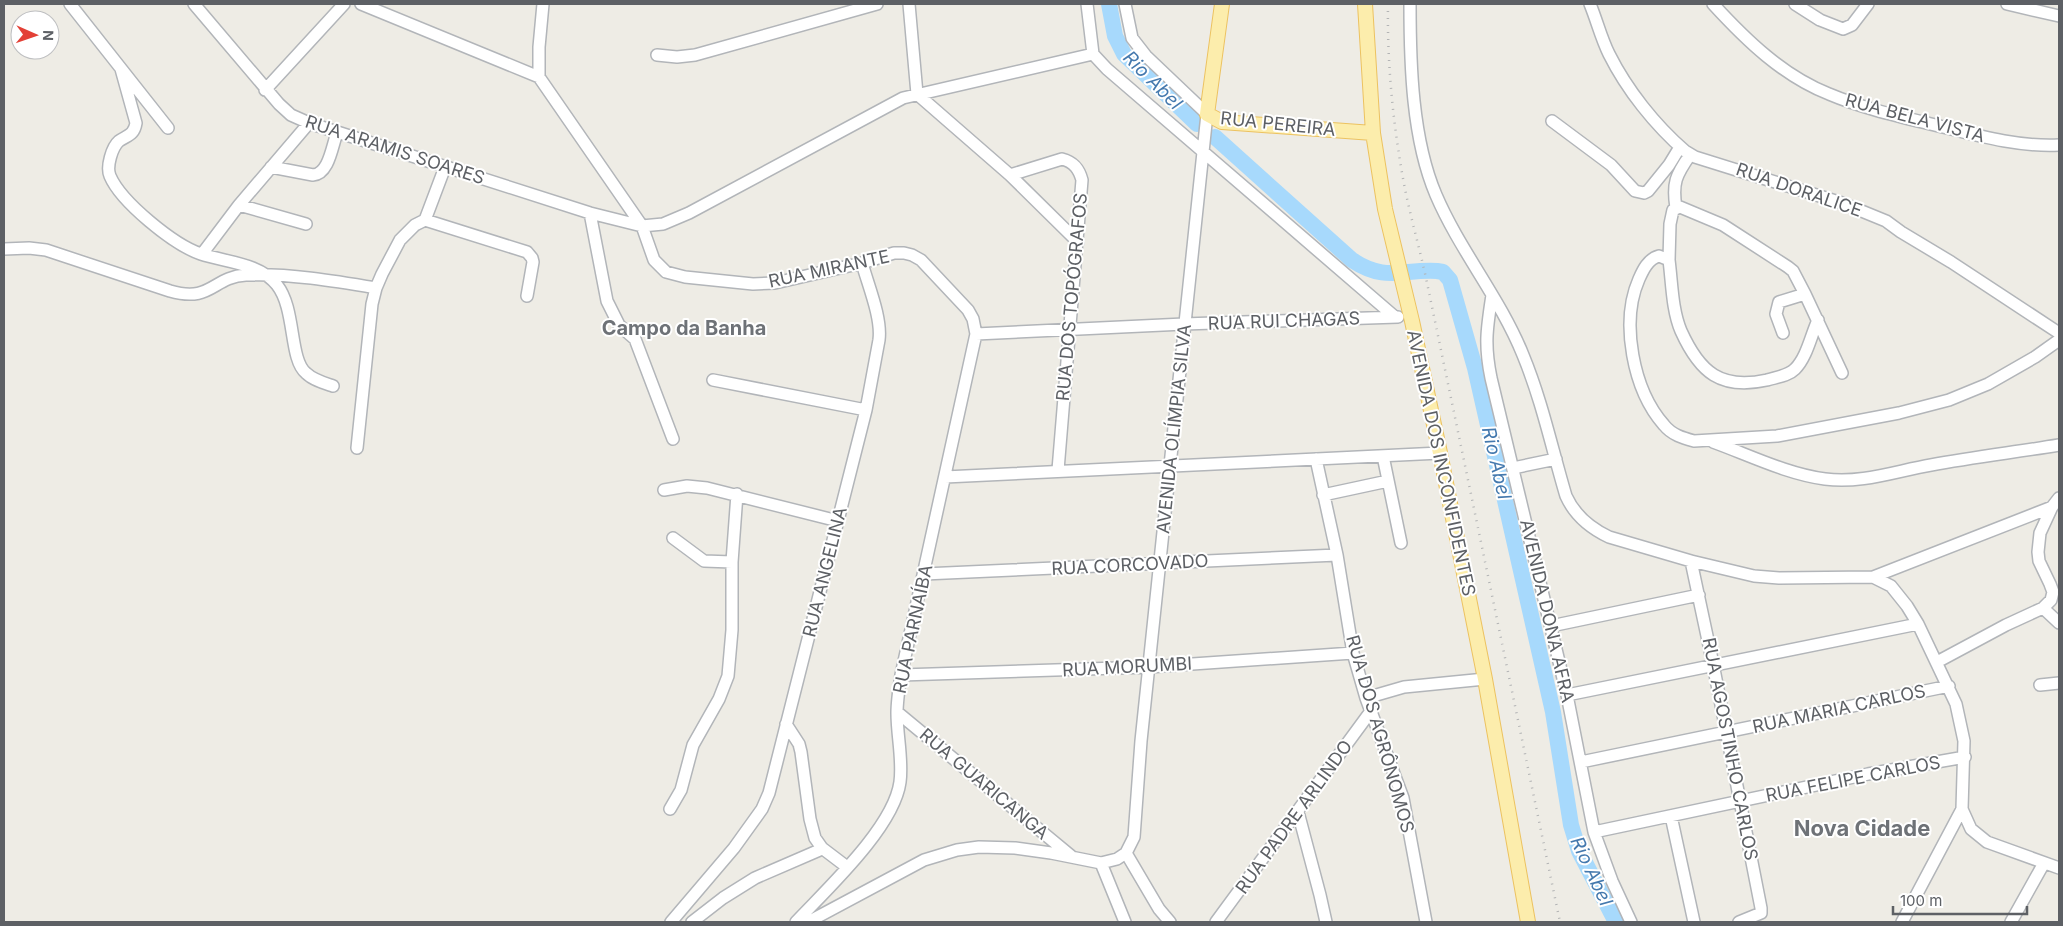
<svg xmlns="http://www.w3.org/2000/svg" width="2063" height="926" viewBox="0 0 2063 926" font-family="Inter,sans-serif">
<rect width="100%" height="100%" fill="#eeece5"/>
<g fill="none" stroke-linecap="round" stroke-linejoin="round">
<path stroke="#a7d9fc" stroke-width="16" d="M1109 4 1115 36 1124 54 1197 124
M1215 137 1352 260C1385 282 1402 269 1437 271L1443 272 1450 280 1475 368 1553 712 1571 825 1579 851 1616 922"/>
<g stroke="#b2b5b9" stroke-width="14">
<path id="minor" d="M70 4 168 128
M194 4 279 104 291 115 309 123 590 213 642 226 663 224 689 213 903 98 1093 54
M361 4 539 77
M543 4 539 47V77L642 226 654 260 666 272 685 277 753 284 775 283 862 263 894 253H904L912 255 921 260 968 310 973 319 976 334 901 675C899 688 897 701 897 713 897 736 903 760 900 782 894 827 827 889 796 922
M909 4 917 94 1010 175 1078 242
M1087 4 1093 54 1107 69 1395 317
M1410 4C1410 64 1412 139 1436 195 1460 251 1500 298 1523 355 1542 401 1552 449 1566 496 1575 516 1590 528 1609 537L1691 561 1754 576 1779 578 1873 577 1891 586 1907 606 1918 624 1956 704 1964 741 1962 809 1971 829 1987 842 2059 868
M1590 4C1597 21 1601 38 1609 54 1627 90 1655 125 1685 151L1695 157 1842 203 1886 221 1901 232 1951 262 2059 333
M1713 4C1746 40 1783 76 1829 94 1867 110 1907 118 1947 128 1983 137 2022 147 2059 145
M1795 4 1820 20 1843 29 1852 25 1868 4
M2007 4 2059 16
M657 55 677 57 695 55 877 4
M121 69 136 123C134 135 128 135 119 141 112 147 106 167 110 176 121 202 174 245 201 254 225 262 260 263 277 285 296 309 289 359 306 373 313 380 324 383 333 386
M265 90 344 4
M1552 121 1611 165 1635 191 1644 193 1648 191 1669 165 1680 147
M271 167 313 175C329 174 332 146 337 133
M1010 175 1062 159C1074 162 1079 169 1082 180L1058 470
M239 205 306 224
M1676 208C1672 183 1676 175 1690 155
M590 213 607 301 619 325 635 339 673 439
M425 220 445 167
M4 249 29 248 46 250 170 291C212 303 212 277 246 275 287 273 335 281 376 288
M202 254 239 205 309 123
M1669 260 1670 224 1673 210 1680 207 1723 225 1788 267 1793 271 1805 294 1842 373
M1492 295C1487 328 1484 344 1491 378L1567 695 1594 832 1612 881 1631 922
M1818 320C1811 335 1807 357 1795 369 1788 376 1777 377 1767 380 1721 390 1700 373 1681 331 1672 310 1672 283 1669 260L1659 256C1648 259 1643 270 1639 279 1620 322 1633 390 1664 425 1672 435 1683 438 1694 441L1777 436 1899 413 1949 400 1988 384 2035 357 2059 340
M1783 333 1776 314 1779 302 1805 294
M976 334 1184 324 1398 317
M713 380 866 410
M1713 442C1749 455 1787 474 1825 479 1861 484 1896 471 1931 465 1973 457 2017 452 2059 445
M357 448 372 304 376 288 382 274 400 240 415 225 425 220 527 252 532 258 533 262 527 296
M1383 456 1401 543
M1316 459 1337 555 1353 653 1366 698 1403 798 1426 922
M1513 468 1556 459
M945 477 1440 453
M664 490 687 486 707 488 838 521
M1323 495 1388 481
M673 538 704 561 732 562
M1691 561 1713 664 1761 908V913L1739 922
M924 574 1337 555
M1873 577 2052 507 2059 498
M2043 608 2059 623
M1551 626 1699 595
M1937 662 2006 625 2043 608 2051 600 2053 592 2050 584 2039 561 2038 552 2040 533 2052 507
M901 675 1149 667 1353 653
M2040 685 2059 683
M1567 695 1918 624
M1366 698 1404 687 1485 679
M897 712 1071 856
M786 724 799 744 801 752 810 819 815 838 822 848 847 867
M1581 762 1949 686
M670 809 681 790 693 745 719 699 728 676 732 630V562L737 494
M1298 812 1320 895 1326 922
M1671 816 1694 922
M1594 832 1868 774 1965 757
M1126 853 1159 909 1170 922
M1101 863 1125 922
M671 922 734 848 762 809 769 793 866 410 879 340C882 318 868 285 862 263
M692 922 723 898 755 878 822 849
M808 922 924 860 957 850 979 847 1015 848 1051 853 1101 863 1117 859 1126 853 1134 837 1141 741 1207 114 1146 56 1132 38 1125 4
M1216 922 1371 711
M1902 922 1962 809
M2011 922 2044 863"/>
</g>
<g stroke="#ecc260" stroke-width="16">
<path id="major" d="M1222 4 1207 114 1222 122 1373 133
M1365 4 1373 133 1385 209 1412 321 1440 453 1485 679 1528 922"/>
</g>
<use href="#minor" stroke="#fff" stroke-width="11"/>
<use href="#major" stroke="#fcedac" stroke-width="14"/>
<path stroke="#b3b4b5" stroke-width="2.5" stroke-dasharray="1 6" stroke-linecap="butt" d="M1388 4C1387 64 1393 124 1404 184 1410 215 1419 246 1426 278L1560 922"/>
</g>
<g text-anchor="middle" stroke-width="4" stroke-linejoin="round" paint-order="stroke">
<g font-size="18" fill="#5d6065" stroke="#fff">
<text transform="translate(1915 118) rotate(15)" y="6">RUA BELA VISTA</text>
<text transform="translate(1278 124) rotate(6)" y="6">RUA PEREIRA</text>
<text transform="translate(395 150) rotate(18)" y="6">RUA ARAMIS SOARES</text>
<text transform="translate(1799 190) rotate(19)" y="6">RUA DORALICE</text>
<text transform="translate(829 269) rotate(-12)" y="6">RUA MIRANTE</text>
<text transform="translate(1072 297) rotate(-85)" y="6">RUA DOS TOPÓGRAFOS</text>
<text transform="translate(1284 321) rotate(-2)" y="6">RUA RUI CHAGAS</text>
<text transform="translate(1174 429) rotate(-84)" y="6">AVENIDA OLÍMPIA SILVA</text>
<text transform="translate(1441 463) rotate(78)" y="6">AVENIDA DOS INCONFIDENTES</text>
<text transform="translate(1130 565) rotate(-3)" y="6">RUA CORCOVADO</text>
<text transform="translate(825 572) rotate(-76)" y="6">RUA ANGELINA</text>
<text transform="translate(1547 611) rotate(77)" y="6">AVENIDA DONA AFRA</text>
<text transform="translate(913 629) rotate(-78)" y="6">RUA PARNAÍBA</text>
<text transform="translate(1127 667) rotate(-3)" y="6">RUA MORUMBI</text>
<text transform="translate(1839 709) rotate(-12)" y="6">RUA MARIA CARLOS</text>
<text transform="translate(1380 734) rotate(74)" y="6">RUA DOS AGRÔNOMOS</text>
<text transform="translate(1730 749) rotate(79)" y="6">RUA AGOSTINHO CARLOS</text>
<text transform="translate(1853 779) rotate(-11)" y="6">RUA FELIPE CARLOS</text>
<text transform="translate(984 784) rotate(40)" y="6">RUA GUARICANGA</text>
<text transform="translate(1294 817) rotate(-54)" y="6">RUA PADRE ARLINDO</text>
</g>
<g font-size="19" font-style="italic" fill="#4479ae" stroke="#fff">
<text transform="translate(1153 80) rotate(45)" y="7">Rio Abel</text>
<text transform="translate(1497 463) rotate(77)" y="7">Rio Abel</text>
<text transform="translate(1592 871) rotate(65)" y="7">Rio Abel</text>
</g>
<g font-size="20" font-weight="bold" fill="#6e7277" stroke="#fff">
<text x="684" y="335">Campo da Banha</text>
</g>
<g font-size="22" font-weight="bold" fill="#6e7277" stroke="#fff">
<text x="1862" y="836">Nova Cidade</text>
</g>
</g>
<rect width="2063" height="926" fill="none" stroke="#5d6065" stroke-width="10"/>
<g transform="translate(35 35) rotate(92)"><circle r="24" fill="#ffffff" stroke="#bebfc1"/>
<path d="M0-4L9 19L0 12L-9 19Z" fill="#e34036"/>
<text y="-8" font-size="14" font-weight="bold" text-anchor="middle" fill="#5d6065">N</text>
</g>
<path d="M1893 906v8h134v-8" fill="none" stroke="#5d6065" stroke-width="2.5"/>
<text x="1900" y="906" font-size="15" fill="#5d6065" stroke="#ffffff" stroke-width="4" paint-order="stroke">100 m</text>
</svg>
